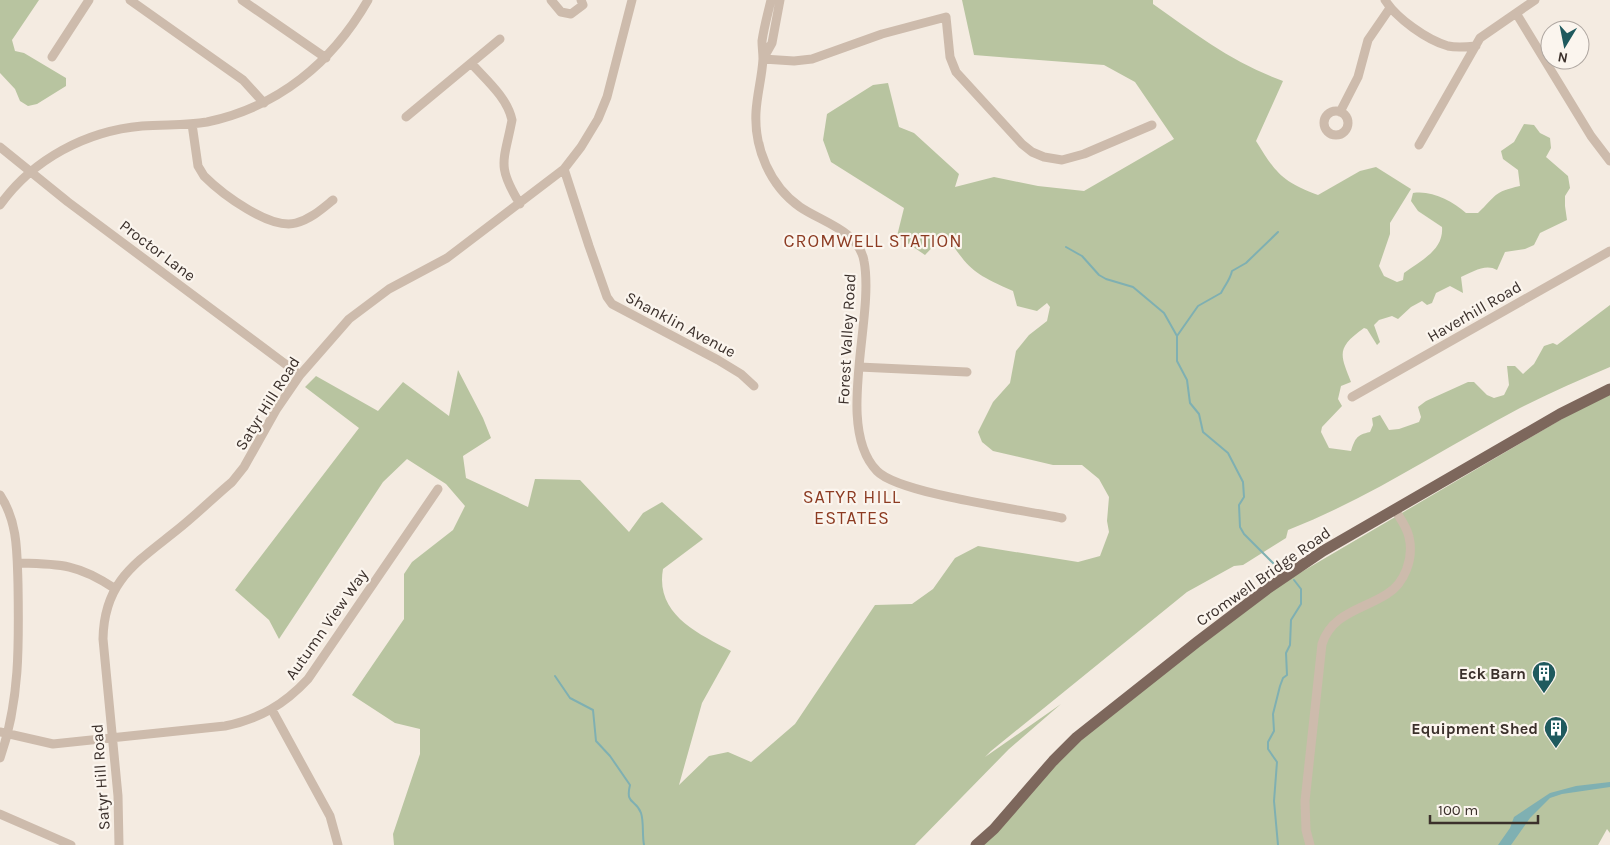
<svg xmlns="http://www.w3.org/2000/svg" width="1610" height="845" viewBox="0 0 1610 845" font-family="Karla,sans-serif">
<rect width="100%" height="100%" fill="#f4ebe1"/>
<path fill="#b8c4a0" d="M0 0H39L12 40 15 51 24 53 66 78V86L37 104 28 106 20 101 15 89 0 73Z
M962 0H1153V4C1195 34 1235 64 1283 81L1256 141C1275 172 1282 182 1318 195L1360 171 1376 167 1411 189 1390 223V234L1379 266 1384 276 1397 282 1403 280 1404 273C1420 261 1444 250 1442 227L1418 211 1411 201 1413 193C1432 190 1452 201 1466 213H1478C1497 195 1493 192 1520 186L1518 170 1503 159 1501 151 1514 142 1524 124 1534 125 1540 133 1550 138 1551 148 1546 157 1568 176 1570 188 1565 196V206L1567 220 1540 233 1534 245 1525 249 1505 252 1497 270C1486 263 1472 272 1461 277L1463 293 1450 286 1436 293 1432 303 1427 305 1422 301 1411 307 1398 319 1392 316 1379 320 1374 325 1380 342 1377 345 1367 329 1364 328C1336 348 1340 354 1351 382L1341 386 1338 399 1342 406 1322 427 1321 432 1329 448 1351 451C1355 439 1356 435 1370 432L1373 425 1372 418 1380 415 1389 430 1399 429 1419 422 1421 417 1418 407 1426 401 1468 382H1474L1487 395 1494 398 1504 395 1509 385 1507 366H1515L1523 374 1534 364 1544 346 1553 343 1557 345 1610 305V367C1580 380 1549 393 1520 408 1442 449 1370 498 1288 530L1286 538 1243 565 1234 566 1187 592 991 751 985 757 1061 704 1009 749 915 845H394L393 834 420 754V729L395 723 352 695 404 619V574L412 562 453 530 465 506 446 484 407 459 383 482 279 639 269 620 235 590 359 428 305 387 316 376 378 411 403 382 449 416 458 370 483 418 491 438 463 456 466 478 528 507 535 479 580 480 629 532 643 513 662 502 703 539 663 569C655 614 697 633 731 651L702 703 679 785 709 756 728 752 751 762 795 724 875 605 912 604 933 589 955 558 978 546 1078 562 1100 556 1109 532 1107 521 1109 497 1099 479 1082 465H1053L993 451 982 442 978 432 993 402 1010 383 1016 351 1029 335 1047 321 1050 307 1047 303 1037 311 1017 306 1013 291C973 273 970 271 945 234L925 255 897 236 904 208 831 162 823 140 827 114 873 85 888 83 899 127 914 133 959 174 955 187 994 177 1038 186 1084 191 1174 139 1135 82 1104 65 974 55Z
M1610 393V833L1607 829 1598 845H983L1072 747 1199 644 1281 584 1584 406Z"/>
<path fill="#7fb0b2" d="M1610 782V787L1562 794 1550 798 1530 818 1511 845H1498L1510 828 1514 817 1550 793 1576 786Z"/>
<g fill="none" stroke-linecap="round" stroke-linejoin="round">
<path stroke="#7fb0b2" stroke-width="2" d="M1066 247 1082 256 1099 275 1106 279 1133 287 1164 313 1177 336V361L1187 380 1190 403 1199 414 1203 432 1228 453 1243 482 1244 497 1239 505 1240 527 1244 534 1280 570
M1177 336 1198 306 1221 293C1225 285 1230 280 1232 271L1246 263 1278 232
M555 676 570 698 593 710 596 741 610 756 630 785C625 805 636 799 641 813 644 822 642 835 644 845
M1278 845 1274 801 1277 762 1268 749V742L1274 731 1273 714 1280 686 1283 678 1287 675 1286 653 1290 645 1291 620 1301 604V589L1294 580"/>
<path stroke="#cdbbac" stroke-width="9" d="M130 0 243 80 264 103
M242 0 326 58
M551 0 561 12 571 14 583 5 581 0
M771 0C768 13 764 27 762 41 762 47 763 53 763 59 762 77 757 94 756 112 754 148 770 186 800 207 822 222 859 231 864 261 875 318 834 427 877 471 899 494 1025 510 1062 518
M1385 0C1396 18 1427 40 1448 46 1457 48 1467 47 1476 46
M1516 13 1591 136 1610 161
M52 57 89 0
M763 59 794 61 812 59 882 34 946 17 950 57 956 72 1022 144 1032 152 1044 157 1062 160 1084 154 1152 125
M763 59 772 43 780 0
M471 63C486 80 507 97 512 120 504 162 496 165 520 204
M1324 123a12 12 0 1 1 24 0a12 12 0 1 1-24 0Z
M1340 112 1358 77 1368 40 1390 8
M406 117 500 39
M192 124 198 166 204 176C222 194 270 230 296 223 311 219 322 209 333 200
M1419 145 1480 38 1535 0
M0 147 68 202 300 375
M564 169 589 246 607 297 612 304 718 360 741 374 754 386
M0 205C33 159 86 131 142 126 164 124 185 126 207 122 278 107 332 63 368 0
M859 367 967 372
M1352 397 1610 251
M0 495C18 522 17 553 18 584 19 644 20 701 0 758
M18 563C61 564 78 564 114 588
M272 710 330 816 338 845
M0 732 53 744 225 726C259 719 284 705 308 679L438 489
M0 814 71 845
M119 845 118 796 103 639C104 581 136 563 177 530 196 515 213 498 232 482L244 467 276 410 300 375 349 319 389 289 447 258 564 169 581 147 598 119 607 97 632 0
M1310 845 1306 830 1305 801 1322 644C1332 613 1362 610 1387 594 1405 583 1414 558 1409 537 1407 527 1400 518 1395 510"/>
<path stroke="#7d675c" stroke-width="11" d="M976 845 994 829 1053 761 1077 737 1197 642 1267 589 1323 551 1560 414 1610 389"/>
</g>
<defs>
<g id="building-pin" transform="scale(1.25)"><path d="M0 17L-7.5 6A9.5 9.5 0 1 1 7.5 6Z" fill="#1f5a5e" stroke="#fbf5ee"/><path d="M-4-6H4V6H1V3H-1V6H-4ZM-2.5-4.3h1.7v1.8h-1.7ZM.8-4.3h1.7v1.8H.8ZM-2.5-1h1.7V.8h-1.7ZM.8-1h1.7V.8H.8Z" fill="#fff"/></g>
</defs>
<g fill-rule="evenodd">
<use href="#building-pin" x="1544" y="673"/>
<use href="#building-pin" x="1556" y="728"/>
</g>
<g text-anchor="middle" stroke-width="4.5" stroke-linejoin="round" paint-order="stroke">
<g font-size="16" fill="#3b302b" stroke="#fbf5ee">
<text transform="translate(158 250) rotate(37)" y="6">Proctor Lane</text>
<text transform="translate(1474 311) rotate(-30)" y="6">Haverhill Road</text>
<text transform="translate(681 324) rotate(28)" y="6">Shanklin Avenue</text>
<text transform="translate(846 339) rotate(-87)" y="6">Forest Valley Road</text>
<text transform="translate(267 403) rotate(-58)" y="6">Satyr Hill Road</text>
<text transform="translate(1263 576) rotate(-35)" y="6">Cromwell Bridge Road</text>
<text transform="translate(326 624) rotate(-55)" y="6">Autumn View Way</text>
<text transform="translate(100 777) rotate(-94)" y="6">Satyr Hill Road</text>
</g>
<g font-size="16" font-weight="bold" fill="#3b302b" stroke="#fbf5ee" text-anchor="end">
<text x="1526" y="679">Eck Barn</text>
<text x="1538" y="734">Equipment Shed</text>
</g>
<g font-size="18" letter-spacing="1" fill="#8c3b22" stroke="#fbf5ee">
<text x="873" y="247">CROMWELL STATION</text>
<text x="852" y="503">SATYR HILL<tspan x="852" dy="21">ESTATES</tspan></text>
</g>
</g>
<g transform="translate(1565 45) rotate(190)"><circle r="24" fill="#fbf5ee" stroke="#aea6a0"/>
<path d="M0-4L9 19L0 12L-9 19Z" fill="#1f5a5e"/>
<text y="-8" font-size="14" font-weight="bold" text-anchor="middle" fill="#3b302b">N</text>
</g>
<path d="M1430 815v8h108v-8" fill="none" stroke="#3b302b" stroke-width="2.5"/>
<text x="1438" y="815" font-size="15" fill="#3b302b" stroke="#fbf5ee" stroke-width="4" paint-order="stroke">100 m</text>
</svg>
